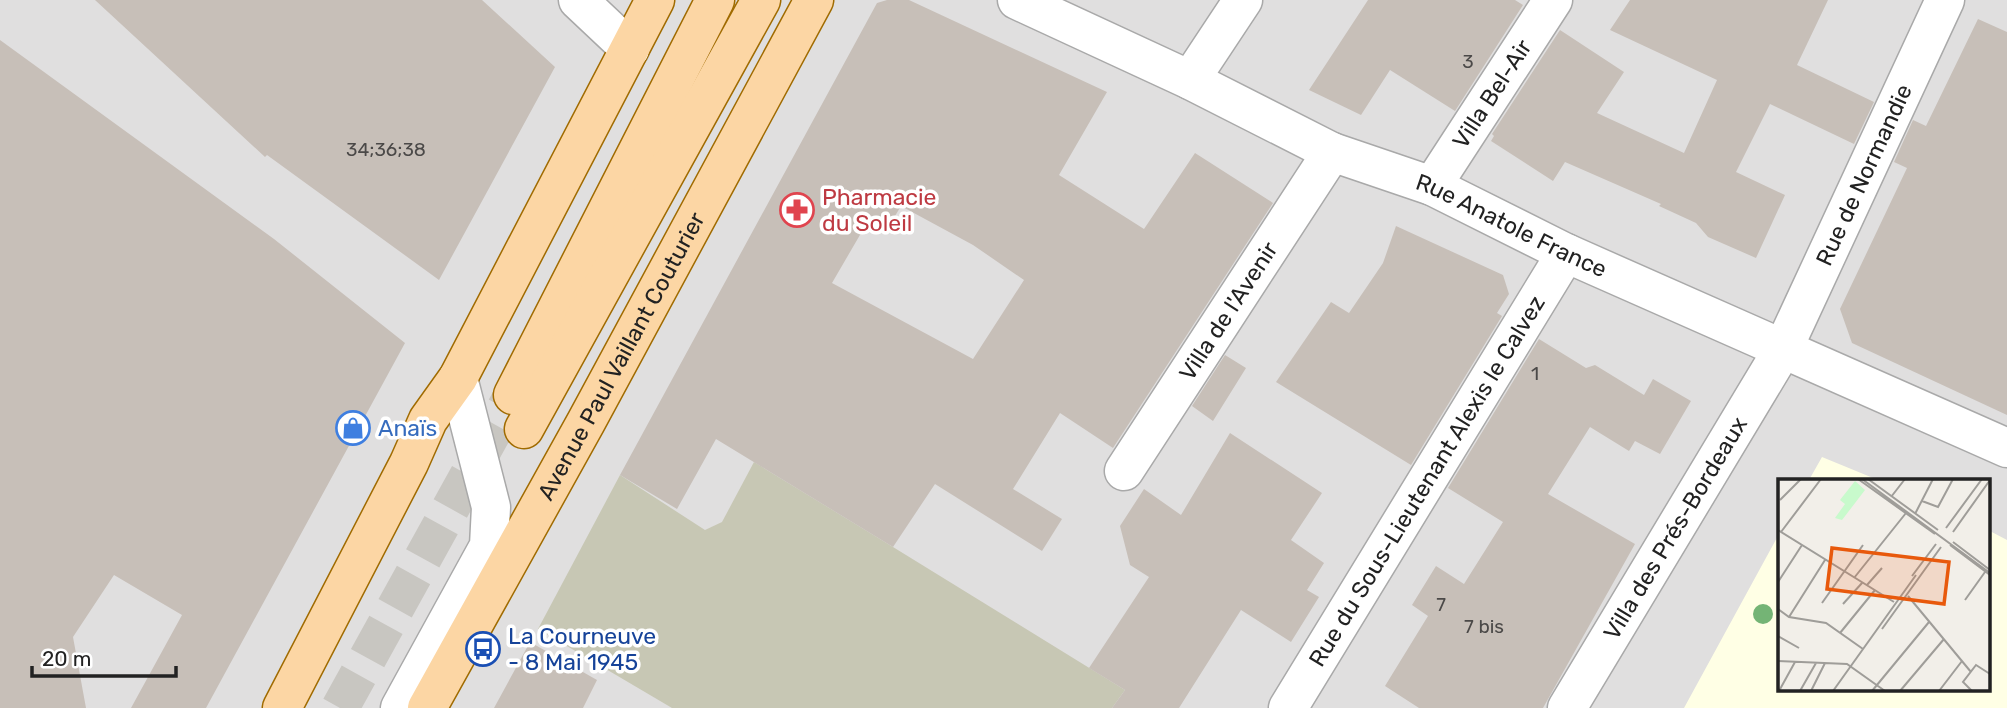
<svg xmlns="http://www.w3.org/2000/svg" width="2007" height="708" viewBox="0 0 2007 708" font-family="Rubik,sans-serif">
<rect width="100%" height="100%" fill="#f2efe9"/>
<path fill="#e0dfdf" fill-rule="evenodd" d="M0 0H2007V708H0ZM1780 480H1988V689H1780Z"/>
<path fill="#ffffe5" d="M1822 457 1878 480H1809Z
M1988 530 2007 540V708H1684L1779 534 1780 689H1988Z"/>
<path fill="#c7c7b4" d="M754 462 893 547 1125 690 1112 708H672L538 629 620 475 705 530 722 522Z"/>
<path fill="#c7bfb8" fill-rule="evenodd" d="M95 0H482L555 67 439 280 267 155 265 157Z
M887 0H909L1107 92 1059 175 1144 229 1195 153 1273 203 1113 448 1060 413 1013 489 1062 519 1042 551 935 484 893 547 716 439 677 509 620 475 877 3ZM901 206 973 245 1024 280 973 359 832 283 871 216 889 226Z
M1368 0H1515L1523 5 1455 111 1390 70 1361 115 1309 90Z
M1630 0H1828L1797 65 1874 102 1854 144 1770 104 1736 172 1785 195 1756 258 1708 237 1696 223 1659 206 1661 204 1565 162 1553 181 1491 141 1494 136 1492 134 1560 30 1624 72 1597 113 1684 153 1717 80 1610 30Z
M1978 19 2007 32V415L1852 343 1840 309 1907 168 1894 162 1913 120 1926 126Z
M0 40 274 239 405 343 206 708H131L182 615 114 575 73 637 86 708H0Z
M1396 226 1503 275 1509 294 1497 313 1502 316 1411 465 1276 382 1331 302 1349 313 1383 263Z
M1539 339 1586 368 1595 365 1644 395 1653 379 1691 401 1660 454 1635 441 1629 451 1590 427 1548 494 1635 544 1543 708H1419L1385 686 1428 616 1412 605 1436 566 1464 584 1503 522 1448 488Z
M1225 355 1246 368 1213 421 1192 406Z
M1230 433 1322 493 1291 540 1324 563 1307 590 1319 597 1291 642 1241 610 1179 708H1112L1125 690 1089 668 1149 577 1130 565 1120 526 1144 489 1181 515Z
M530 642 597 680 583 708H494Z"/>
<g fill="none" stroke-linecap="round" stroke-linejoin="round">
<path stroke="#c8c6c1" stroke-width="38" stroke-dasharray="38 19" stroke-linecap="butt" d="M340 708 513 395"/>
<g stroke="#a9a9a9" stroke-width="41">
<g id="minor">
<path d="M578 0 630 49"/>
<path id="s1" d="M1017 0 1190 80 1332 152 1432 186 1566 253 2007 448"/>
<path d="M1190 80 1243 0"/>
<path id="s2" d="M1432 186 1553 0"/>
<path id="s3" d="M1124 471 1332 152"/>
<path d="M400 708 489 546 491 507 458 378"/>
<path id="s4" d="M1288 708 1566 253"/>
<path id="s5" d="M1567 708 1783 349 1945 0"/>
</g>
</g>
<g stroke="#a06b00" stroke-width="41">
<g id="major">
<path d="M513 395 715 0"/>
<path d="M524 429 761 0"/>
<path d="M282 708 409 463 428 420 458 378 655 0"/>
<path id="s6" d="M427 708 586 422 814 0"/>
</g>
</g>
<use href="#minor" stroke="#fff" stroke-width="38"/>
<use href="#major" stroke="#fcd6a4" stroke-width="38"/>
</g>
<circle fill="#74b475" cx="1763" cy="614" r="10"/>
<defs>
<g id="pharmacy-ring" transform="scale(1.75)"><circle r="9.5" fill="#fff" stroke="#e0444e" stroke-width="1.5"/><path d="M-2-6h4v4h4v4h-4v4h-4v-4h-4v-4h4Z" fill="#e0444e"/></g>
<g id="shop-ring" transform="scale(1.75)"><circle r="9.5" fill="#fff" stroke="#3f7fe0" stroke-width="1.5"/><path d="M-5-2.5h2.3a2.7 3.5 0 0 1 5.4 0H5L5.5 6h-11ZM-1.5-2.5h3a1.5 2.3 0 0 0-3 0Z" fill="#3f7fe0"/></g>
<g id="bus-ring" transform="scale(1.75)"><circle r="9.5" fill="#fff" stroke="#1a4fb4" stroke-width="1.5"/><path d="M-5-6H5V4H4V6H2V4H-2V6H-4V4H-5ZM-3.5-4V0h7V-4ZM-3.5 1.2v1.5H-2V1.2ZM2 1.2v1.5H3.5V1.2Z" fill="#1a4fb4"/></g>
</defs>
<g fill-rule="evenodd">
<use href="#pharmacy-ring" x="797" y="210"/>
<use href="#shop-ring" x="353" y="428"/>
<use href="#bus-ring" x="483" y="649"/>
</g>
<g text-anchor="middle" stroke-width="7" stroke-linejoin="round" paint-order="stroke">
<g font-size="19" fill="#4b4948">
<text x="1468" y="68">3</text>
<text x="386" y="156">34;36;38</text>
<text x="1535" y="380">1</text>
<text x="1441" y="611">7</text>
<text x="1484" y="633">7 bis</text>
</g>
<g font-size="23" fill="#222" stroke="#fff">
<text dy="8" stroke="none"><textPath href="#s2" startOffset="110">Villa Bel-Air</textPath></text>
<text dy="8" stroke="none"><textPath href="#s5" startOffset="611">Rue de Normandie</textPath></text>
<text dy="8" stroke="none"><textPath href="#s1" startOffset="544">Rue Anatole France</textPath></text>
<text dy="8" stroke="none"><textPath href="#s3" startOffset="191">Villa de l'Avenir</textPath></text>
<text dy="8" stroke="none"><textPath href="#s6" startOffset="402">Avenue Paul Vaillant Couturier</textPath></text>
<text dy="8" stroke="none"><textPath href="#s4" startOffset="266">Rue du Sous-Lieutenant Alexis le Calvez</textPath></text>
<text dy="8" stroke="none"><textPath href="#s5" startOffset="210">Villa des Prés-Bordeaux</textPath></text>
</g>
<g font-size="23" fill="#be3a42" stroke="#fff" text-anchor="start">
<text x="822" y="205">Pharmacie<tspan x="822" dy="26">du Soleil</tspan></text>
</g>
<g font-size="23" fill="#366cbe" stroke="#fff" text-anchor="start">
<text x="378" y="436">Anaïs</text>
</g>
<g font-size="23" fill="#164399" stroke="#fff" text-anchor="start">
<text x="508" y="644">La Courneuve<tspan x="508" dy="26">- 8 Mai 1945</tspan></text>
</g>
</g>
<g transform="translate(1778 479)">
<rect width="212" height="212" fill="#f2efe9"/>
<path d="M77 2 87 11 64 41 57 39 67 25 62 21Z" fill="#c8facc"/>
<path fill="none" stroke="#9f9d99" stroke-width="2" d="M80 0 157 55M84 0 212 94M90 0 160 51M113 18 127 0M2 21 23 0M144 22 160 28 175 0M137 35 155 0M168 49 204 0M0 51 116 123M3 53 43 0M175 53 212 1M175 63 212 91M172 66 212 96M134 97 158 65M76 99 128 34M0 103 24 66M89 106 104 89M130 117 193 193M187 121 207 93M44 124 85 66M65 125 84 104M0 130 11 138 48 144 85 170M11 138 47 81M104 150 163 68M62 154 97 111M0 157 21 169M0 182 69 185 107 212M1 212 17 183M22 212 38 184M33 212 47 184M55 212 138 96M94 212 151 143M122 212 166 160M161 212 184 182M194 212 185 203 198 186 212 195"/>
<path fill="#e8590c" fill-opacity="0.15" stroke="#e8590c" stroke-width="3.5" d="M54 69 171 83 166 125 49 110Z"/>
<rect width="212" height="212" fill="none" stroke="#222" stroke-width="3.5"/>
</g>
<path d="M32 666v10h144v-10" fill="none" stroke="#222222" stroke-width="3.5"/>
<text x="42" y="666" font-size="21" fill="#222222" stroke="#ffffff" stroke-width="5" paint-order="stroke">20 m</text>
</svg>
